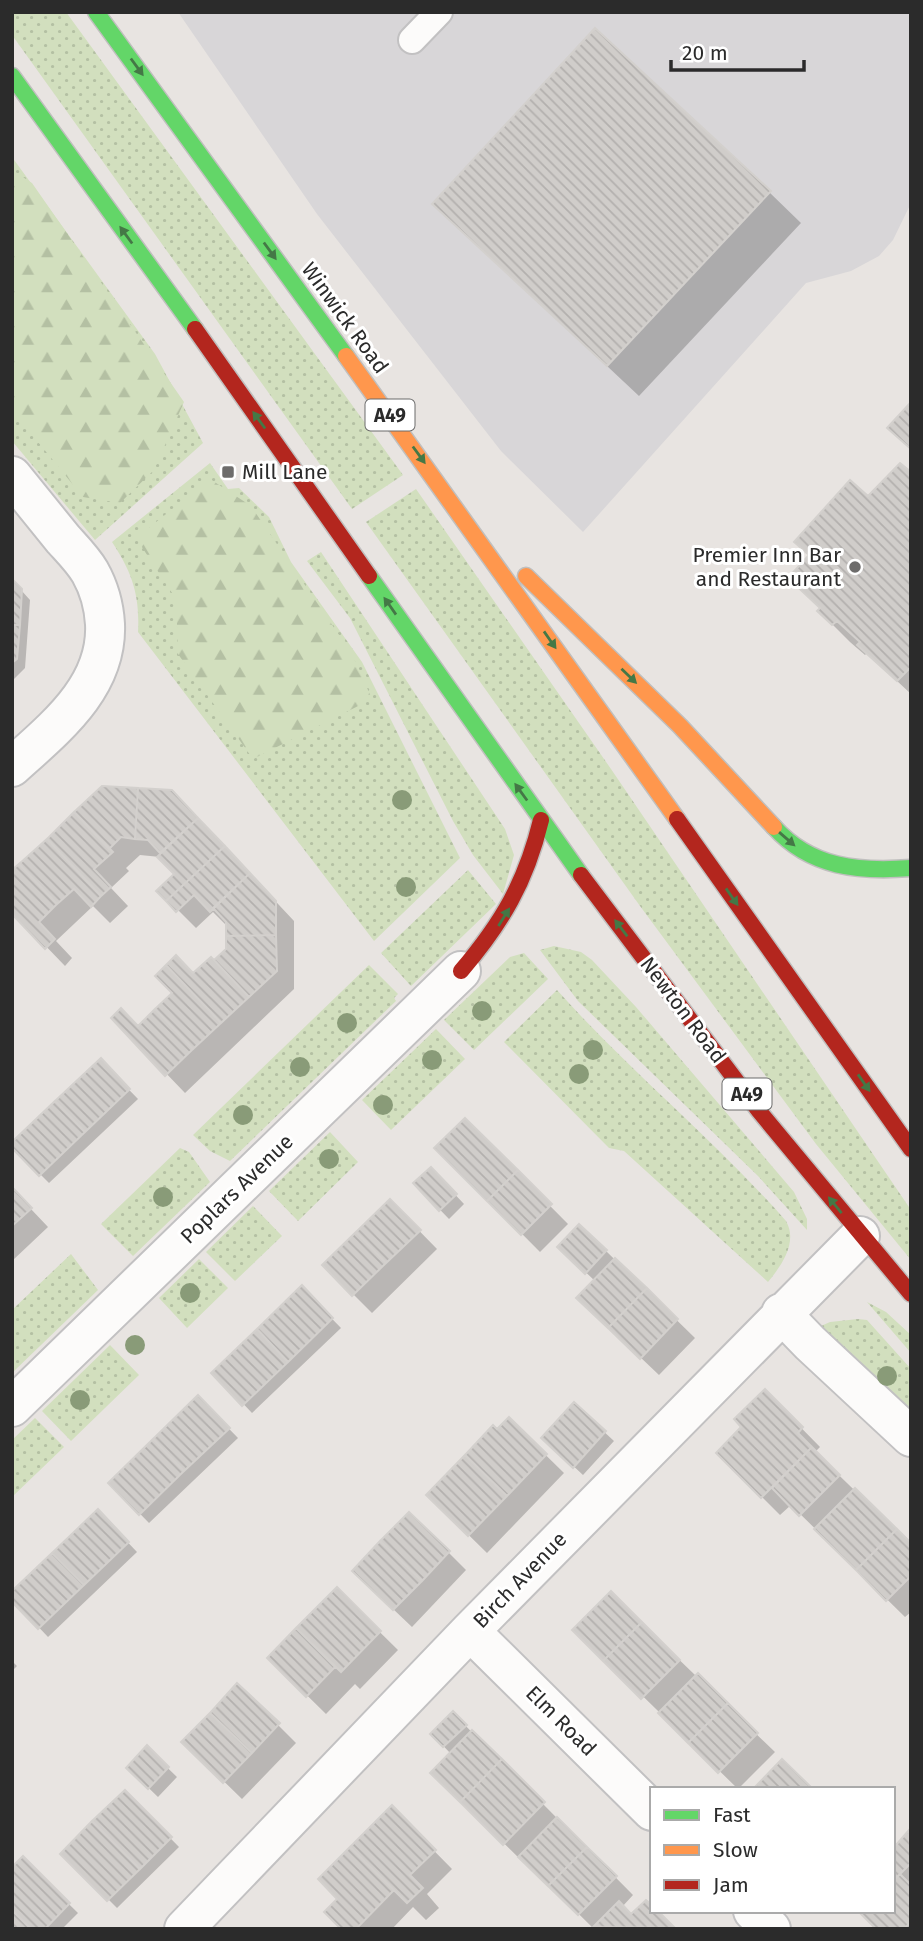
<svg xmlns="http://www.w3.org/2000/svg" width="923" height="1941" viewBox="0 0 923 1941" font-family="'Fira Sans',sans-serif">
<defs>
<pattern id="grass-dots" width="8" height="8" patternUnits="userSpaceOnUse" patternTransform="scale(1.75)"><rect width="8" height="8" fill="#d2dfbe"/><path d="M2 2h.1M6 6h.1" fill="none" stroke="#b4c0a3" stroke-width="1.8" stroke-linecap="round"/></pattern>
<pattern id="forest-firs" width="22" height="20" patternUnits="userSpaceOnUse" patternTransform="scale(1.75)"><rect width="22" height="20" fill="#d2dfbe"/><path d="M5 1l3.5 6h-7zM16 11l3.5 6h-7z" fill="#b4c0a3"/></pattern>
<pattern id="building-back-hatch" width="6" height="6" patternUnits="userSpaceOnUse" patternTransform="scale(1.75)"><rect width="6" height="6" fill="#d0cdca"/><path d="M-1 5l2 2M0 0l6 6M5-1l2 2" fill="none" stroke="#b3b0ae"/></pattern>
</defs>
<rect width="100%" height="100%" fill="#e8e4e1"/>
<path fill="#d8d6d8" d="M178 12H911V203L893 240 879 256 851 271 806 283 583 532 501 451 317 214Z"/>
<path fill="url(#grass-dots)" d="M12 12H66L403 475 352 509 12 35Z
M12 157 155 354 203 443 95 540 12 441Z
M210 463 228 489 239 488 269 517 291 562 362 662 460 858 374 941 138 632C140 595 132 572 112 542Z
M416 489 611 769 911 1210V1260L816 1144 640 906 366 522Z
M321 552 505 829 514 855 503 894 473 855 453 821 350 618 307 561Z
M468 870 496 904 411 986 381 953Z
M554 946 581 952 592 960 636 1007 794 1192 807 1219V1230L758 1176 578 1001 540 950Z
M524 953 548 979 474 1050 444 1020 510 957Z
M369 965 398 994 394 998 396 1001 230 1161 210 1151 193 1135Z
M557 990C629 1071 714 1139 786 1221 798 1242 782 1265 768 1282L624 1151 609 1148 504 1042Z
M436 1029 465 1059 391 1130 362 1100Z
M330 1132 358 1162 298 1221 269 1191Z
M180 1148 189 1152 210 1182 133 1256 101 1224Z
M253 1206 282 1236 235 1281 206 1252Z
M71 1254 98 1290 12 1373V1310Z
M199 1259 228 1288 187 1328 159 1298Z
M867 1302 886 1312 911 1335V1353Z
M858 1319 867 1320 911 1369V1421L812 1330 830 1322Z
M110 1345 139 1375 71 1441 42 1411Z
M35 1418 64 1447 12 1497V1440Z"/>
<path fill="url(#forest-firs)" d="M12 170 32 183 184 402 154 470 120 503 83 497 12 410Z
M210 479 251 506 352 654 372 699 253 759 178 654 176 599 136 538Z"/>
<path fill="#0003" d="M769 192 801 223 639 396 434 204Z
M911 475V694L867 653 865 655 850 642 819 611 869 499Z
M12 580 30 600 25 668 12 681Z
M190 810 294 921V989L185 1093 113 1018 138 1028 194 975 214 962 228 949V927L213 912 196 928 159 891 177 874 160 857 140 855 126 868 129 871 111 888 128 906 110 923 93 906 56 941 72 958 65 966 12 911V873Z
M101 1061 138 1099 49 1183 12 1146Z
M465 1120 568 1224 540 1252 437 1148Z
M431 1169 464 1204 449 1219 415 1184Z
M12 1189 48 1227 12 1261Z
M390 1201 437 1249 372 1313 324 1265Z
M559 1247 606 1251 695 1338 659 1375 597 1316 595 1281Z
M302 1288 341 1328 252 1413 214 1373Z
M765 1391 820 1447 815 1452 911 1545V1612L905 1617 791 1505 780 1515 718 1453 744 1427Z
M198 1397 238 1438 149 1523 110 1483Z
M574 1404 614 1441 583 1475 553 1447Z
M509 1419 564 1473 487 1553 428 1495Z
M98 1511 137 1552 48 1637 12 1599Z
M448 1552 466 1570 412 1627 372 1589Z
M337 1590 398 1650 360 1689 355 1684 326 1714 269 1658Z
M611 1594 775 1752 738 1789 575 1630Z
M12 1661 17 1666 12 1671Z
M453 1713 633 1895 622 1907 631 1916 655 1911 672 1929H594L524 1860 523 1862 433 1773 451 1754 432 1734Z
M278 1725 296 1743 242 1799 202 1760Z
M147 1748 177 1777 158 1797 128 1768Z
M125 1792 179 1847 117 1908 63 1854Z
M392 1808 452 1869 427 1894 439 1908 426 1920 413 1907 392 1929H343L339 1899Z
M909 1833 911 1929H878L860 1911H893V1845L896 1848Z
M23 1859 78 1913 62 1929H12Z"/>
<path fill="url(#building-back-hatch)" stroke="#d3d0cd" stroke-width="2" d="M595 28 771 191 607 366 432 204Z
M911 402V449L887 428Z
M900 463 911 472V667L897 681 857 645 860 642 837 621 832 625 817 611 820 608 788 578 809 555 794 542 850 480 868 496Z
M12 579 22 589 20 625H12Z
M12 625H20L17 659 12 663Z
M102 786 138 788 135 839 121 837 109 849 74 812Z
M138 788 172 790 198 818 160 853 148 840 135 839Z
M74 812 113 852 94 869 111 887 101 896 47 839Z
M198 818 225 846 166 901 156 891 174 874 157 857Z
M47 839 101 896 91 907 74 889 57 904 19 864Z
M225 846 250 873 210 912 194 895 176 912 166 901Z
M19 864 57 904 39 922 55 939 45 949 12 914V870Z
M250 873 276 901V935L226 936V922L213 908Z
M276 935 277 971 249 997 214 960 226 949V936Z
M176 955 193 973 211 957 249 997 221 1023 166 965Z
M166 965 221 1023 193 1049 155 1009 172 993 155 976Z
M121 1008 138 1026 155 1009 193 1049 165 1076 111 1018Z
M101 1058 130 1089 85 1132 55 1101Z
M55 1101 85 1132 39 1176 12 1148V1142Z
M465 1118 518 1170 487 1201 434 1148Z
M431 1167 457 1194 439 1211 413 1183Z
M518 1170 552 1204 521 1235 487 1201Z
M12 1187 32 1208 12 1226Z
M390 1199 421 1230 386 1263 356 1232Z
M579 1224 607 1250 585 1274 557 1247Z
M356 1232 386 1263 352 1296 322 1265Z
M615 1258 647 1288 608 1328 576 1298Z
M302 1285 333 1318 288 1362 257 1329Z
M647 1288 678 1319 640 1359 608 1328Z
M257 1329 288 1362 242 1406 211 1373Z
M765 1389 803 1427 798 1433 812 1447 761 1498 716 1453 741 1427 734 1419Z
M198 1395 230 1428 184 1471 153 1439Z
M574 1402 606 1431 573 1468 541 1438Z
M509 1417 547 1454 507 1496 465 1455 493 1425 497 1429Z
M153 1439 184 1471 139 1515 108 1483Z
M812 1447 840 1475 799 1516 772 1488Z
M465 1455 507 1496 468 1536 426 1495Z
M855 1488 897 1529 856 1570 814 1529Z
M98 1509 129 1542 84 1585 52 1553Z
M409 1512 450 1551 422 1581 380 1541Z
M897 1529 911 1543V1576L886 1601 856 1570Z
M380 1541 422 1581 393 1610 352 1571Z
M52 1553 84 1585 38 1629 12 1602V1591Z
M337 1587 381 1631 341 1672 296 1628Z
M611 1591 642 1622 603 1661 572 1630Z
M642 1622 680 1660 641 1699 603 1661Z
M296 1628 335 1667 306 1697 267 1658Z
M698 1673 728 1703 688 1743 658 1713Z
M237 1683 280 1723 252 1753 210 1713Z
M728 1703 758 1733 718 1773 688 1743Z
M453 1711 467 1725 443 1747 430 1734Z
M210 1713 252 1753 223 1783 181 1742Z
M472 1730 502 1759 460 1802 430 1773Z
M147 1745 169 1767 148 1789 126 1768Z
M502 1759 545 1802 503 1845 460 1802Z
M782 1759 813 1789H753Z
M125 1790 172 1837 140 1869 92 1821Z
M392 1805 436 1850 410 1875 423 1888 407 1903 350 1847Z
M557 1817 587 1847 548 1886 518 1857Z
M92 1821 140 1869 107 1901 60 1854Z
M909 1830 911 1863 893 1881V1842L896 1845Z
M350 1847 394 1890 356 1929H341L324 1912 337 1899 318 1879Z
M587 1847 617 1876 578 1915 548 1886Z
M23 1856 70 1903 45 1929H31L12 1910V1867Z
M900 1874 911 1885V1922L904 1929H876L861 1914 864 1911H893V1881Z
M646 1900 652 1905V1911H658L675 1928 593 1927 619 1901 631 1914Z
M12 1910 31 1929H12Z"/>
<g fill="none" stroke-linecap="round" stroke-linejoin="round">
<g stroke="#c2c1c2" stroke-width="30">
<path id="lane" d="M412 40 439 12"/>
</g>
<g stroke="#c2c1c2" stroke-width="42">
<path id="street" d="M12 476C29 497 46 518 63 539 72 549 83 560 90 572 99 588 104 606 105 624 108 687 55 728 12 767
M781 1313 810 1343 911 1437
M12 1407 461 971
M470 1631 652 1811
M753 1911 771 1929
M184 1929 470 1631 860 1236"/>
</g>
<g stroke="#c0bfbe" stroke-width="19">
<path id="fast" d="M96 12 346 356
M12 76 195 329
M369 576 581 875
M774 827C811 868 859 872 911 868"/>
</g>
<g stroke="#c0bfbe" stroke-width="19">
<path id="slow" d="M346 356 677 819
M526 576 680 726 774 827"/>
</g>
<g stroke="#c0bfbe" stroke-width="19">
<path id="jam" d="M195 329 369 576
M677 819 911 1149
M581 875 759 1111 911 1294
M461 971C502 923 526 882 541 820"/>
</g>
<use href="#lane" stroke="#fcfbfa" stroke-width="26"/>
<use href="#street" stroke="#fcfbfa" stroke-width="38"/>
<use href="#fast" stroke="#63d668" stroke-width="16"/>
<use href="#slow" stroke="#ff974d" stroke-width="16"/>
<use href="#jam" stroke="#b3261e" stroke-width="16"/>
</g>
<g fill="#899b78">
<circle cx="402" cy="800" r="10"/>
<circle cx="406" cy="887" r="10"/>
<circle cx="482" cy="1011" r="10"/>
<circle cx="347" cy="1023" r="10"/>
<circle cx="593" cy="1050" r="10"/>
<circle cx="432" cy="1060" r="10"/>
<circle cx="300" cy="1067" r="10"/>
<circle cx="579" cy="1074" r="10"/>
<circle cx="383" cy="1105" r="10"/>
<circle cx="243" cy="1115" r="10"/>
<circle cx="329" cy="1159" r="10"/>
<circle cx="163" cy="1197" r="10"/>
<circle cx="190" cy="1293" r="10"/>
<circle cx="135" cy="1345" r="10"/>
<circle cx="887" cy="1376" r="10"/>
<circle cx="80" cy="1400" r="10"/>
</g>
<defs><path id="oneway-solid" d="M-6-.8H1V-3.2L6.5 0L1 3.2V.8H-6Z" transform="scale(1.75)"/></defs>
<g fill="#447846">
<use href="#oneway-solid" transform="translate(137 67) rotate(54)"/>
<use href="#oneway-solid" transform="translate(126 235) rotate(-126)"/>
<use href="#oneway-solid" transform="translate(270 251) rotate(54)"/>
<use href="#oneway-solid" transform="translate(259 420) rotate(-126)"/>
<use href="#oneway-solid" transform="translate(419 455) rotate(54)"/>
<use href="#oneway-solid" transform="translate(390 606) rotate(-125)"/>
<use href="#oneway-solid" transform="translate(550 640) rotate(55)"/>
<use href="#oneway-solid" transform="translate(629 676) rotate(44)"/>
<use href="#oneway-solid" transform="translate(521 792) rotate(-126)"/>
<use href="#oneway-solid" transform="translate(787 839) rotate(41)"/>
<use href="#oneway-solid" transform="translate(732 897) rotate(55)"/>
<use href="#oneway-solid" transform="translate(504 917) rotate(-58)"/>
<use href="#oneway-solid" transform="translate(621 928) rotate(-127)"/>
<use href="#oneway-solid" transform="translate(864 1083) rotate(55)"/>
<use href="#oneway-solid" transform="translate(835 1205) rotate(-129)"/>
</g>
<g fill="#6d6c6b" stroke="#fff" stroke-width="2.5">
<rect x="221" y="465" width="14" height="14" rx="3.5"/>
<circle cx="855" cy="567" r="7"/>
</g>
<g text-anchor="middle" stroke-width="6" stroke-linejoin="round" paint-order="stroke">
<g fill="#fff" stroke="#6b6b6b" stroke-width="2">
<rect x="365.5" y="399.5" width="49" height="31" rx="5"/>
<rect x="722.5" y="1078.5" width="49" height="31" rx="5"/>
</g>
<g font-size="19" font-weight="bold" fill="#2b2b2b">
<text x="390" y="422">A49</text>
<text x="747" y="1101">A49</text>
</g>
<g font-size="21" fill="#2b2b2b" stroke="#fff">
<text transform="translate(345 318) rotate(54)" y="7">Winwick Road</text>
<text transform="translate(683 1010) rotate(53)" y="7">Newton Road</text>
<text transform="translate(237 1189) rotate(-44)" y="7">Poplars Avenue</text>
<text transform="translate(520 1580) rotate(-46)" y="7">Birch Avenue</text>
<text transform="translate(561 1721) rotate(45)" y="7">Elm Road</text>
</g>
<g font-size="21" fill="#2b2b2b" stroke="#fff" text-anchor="start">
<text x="242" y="479">Mill Lane</text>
<text x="841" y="562" text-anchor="end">Premier Inn Bar<tspan x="841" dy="24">and Restaurant</tspan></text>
</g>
</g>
<rect width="923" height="1941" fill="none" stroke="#2b2b2b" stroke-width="28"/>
<rect x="650" y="1787" width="245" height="126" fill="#ffffff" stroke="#aaaaaa" stroke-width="2"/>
<rect x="664" y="1810" width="35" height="10" fill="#63d668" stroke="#aaaaaa" stroke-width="2"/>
<text x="713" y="1822" font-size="21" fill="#2b2b2b">Fast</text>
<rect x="664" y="1845" width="35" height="10" fill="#ff974d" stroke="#aaaaaa" stroke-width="2"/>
<text x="713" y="1857" font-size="21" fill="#2b2b2b">Slow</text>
<rect x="664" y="1880" width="35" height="10" fill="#b3261e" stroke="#aaaaaa" stroke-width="2"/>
<text x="713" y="1892" font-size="21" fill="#2b2b2b">Jam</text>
<path d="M671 60v10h133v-10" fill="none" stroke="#2b2b2b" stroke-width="3.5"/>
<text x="682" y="60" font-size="21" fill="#2b2b2b" stroke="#ffffff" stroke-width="5" paint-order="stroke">20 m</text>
</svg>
